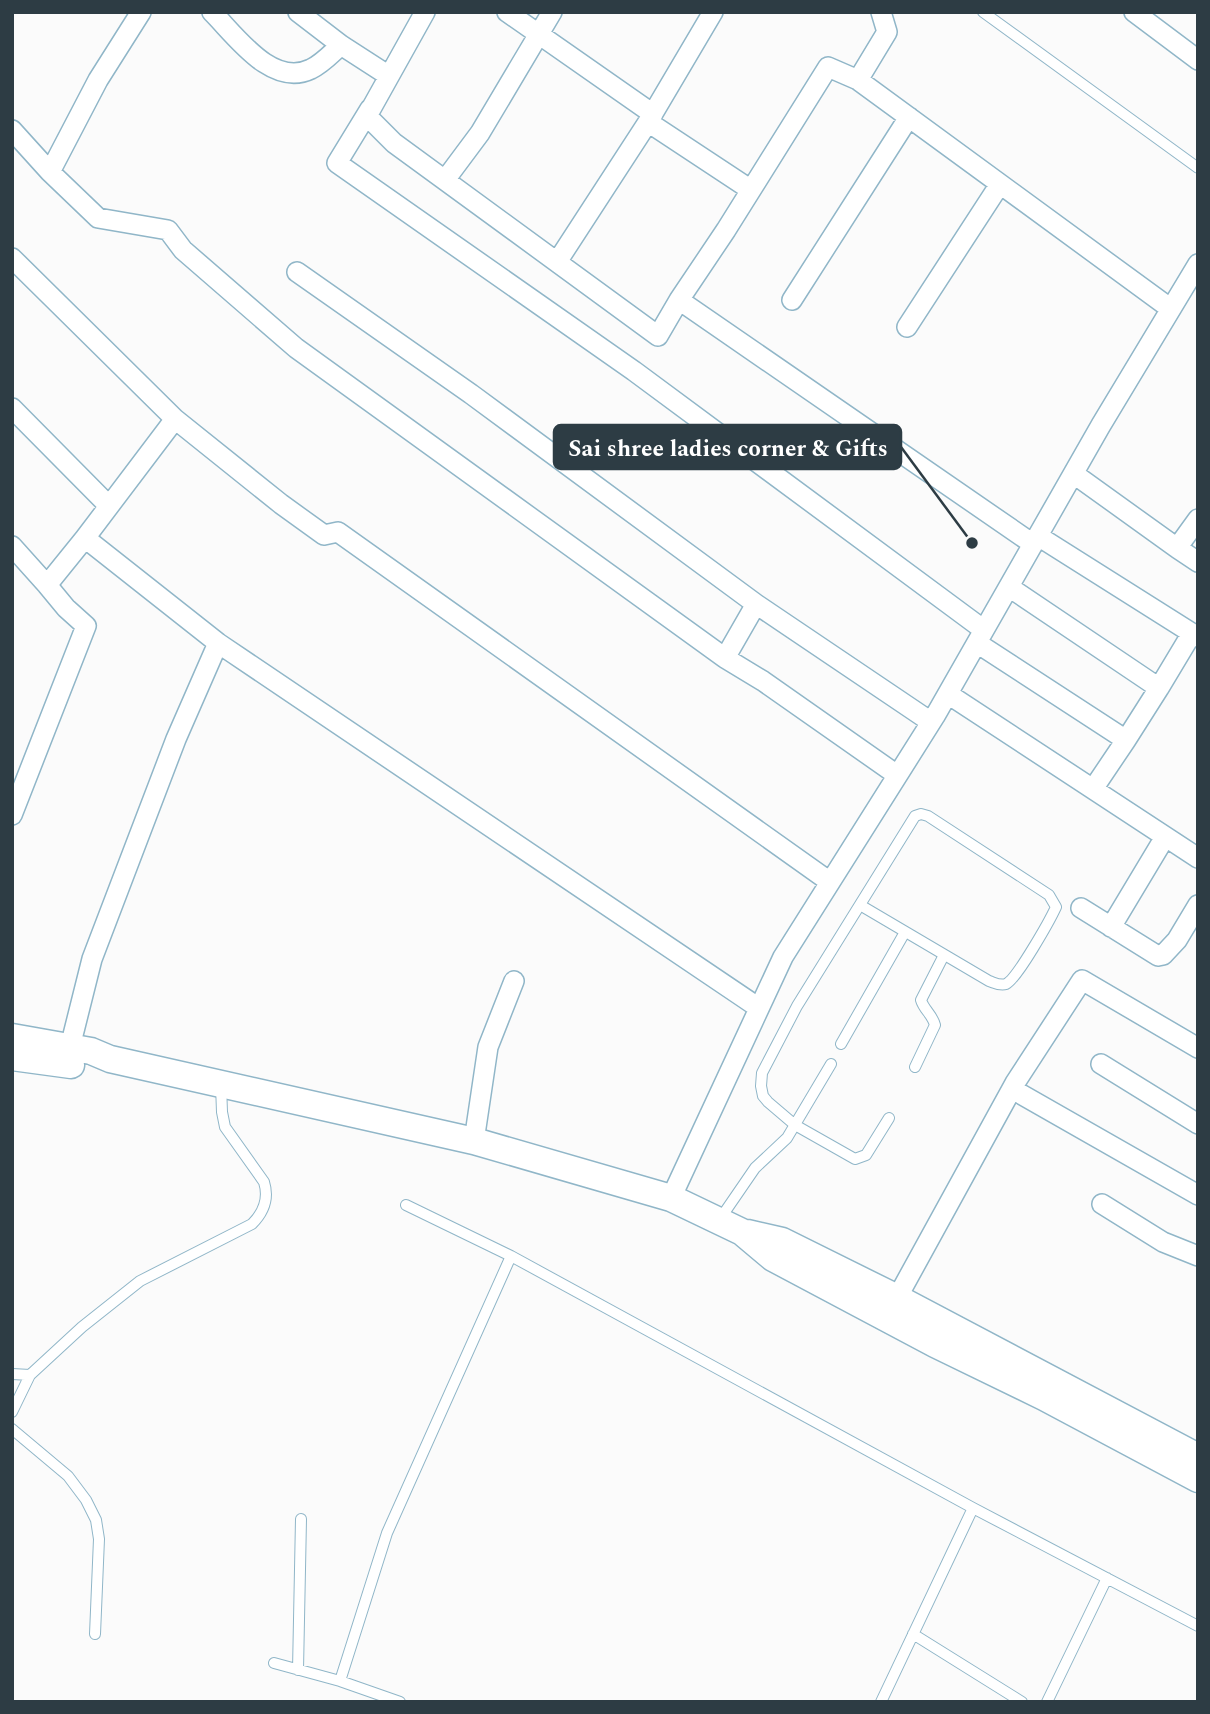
<svg xmlns="http://www.w3.org/2000/svg" width="1210" height="1714" viewBox="0 0 1210 1714" font-family="Spectral,serif">
<rect width="100%" height="100%" fill="#fbfbfb"/>
<g fill="none" stroke-linecap="round" stroke-linejoin="round">
<g stroke="#90b6c8" stroke-width="12">
<path id="lane" d="M983 12 1198 168
M860 905 989 981C995 983 1000 986 1006 984 1017 979 1050 920 1056 907L1049 895 928 816 921 814 915 816 797 1006 762 1073 761 1086 763 1096 768 1102 795 1125 855 1159 866 1155 889 1118
M841 1044 905 932
M915 1067 935 1025C932 1014 924 1010 921 1000L944 955
M406 1205 511 1256 973 1508 1198 1626
M720 1219 755 1168 787 1138 831 1064
M12 1374 30 1375
M12 1412 30 1375 82 1327 140 1281 252 1224C264 1212 269 1198 264 1182L225 1127 222 1112 221 1085
M12 1429 68 1476 86 1500 96 1520 99 1539 95 1634
M913 1634 1022 1702
M274 1663 340 1681 400 1702
M298 1670 301 1519
M340 1681 387 1533 511 1256
M881 1702 973 1508
M1047 1702 1107 1578"/>
</g>
<g stroke="#90b6c8" stroke-width="22">
<path id="street" d="M212 12C236 36 272 88 311 69 322 64 332 53 341 45
M298 12 341 45 389 76
M425 12 367 116 394 143 658 336 679 300
M507 12 653 114
M713 12 648 122 751 190
M881 12 887 32 858 80 1171 309
M1134 12 1198 60
M858 80 828 67 726 230 679 300 1033 544
M370 109 337 163 634 371 984 630
M12 130 50 172 98 218 168 230 183 250 296 348 725 658
M50 172 98 80 141 12
M445 180 480 133 552 12
M12 258 175 419
M557 262 648 122
M297 272 471 394 756 604
M792 300 909 117
M907 327 1000 184
M12 408 109 506
M1074 474 1177 548 1198 519
M1038 536 1198 637
M12 546 47 585
M1177 548 1198 562
M1009 587 1159 688 1192 633
M977 643 1126 740 1159 688
M948 694 1198 858
M897 775 763 681 725 658 756 604 931 722
M1093 789 1126 740
M12 815 86 626 66 608 47 585 85 538
M1081 908 1158 956 1163 955 1177 940 1198 905
M1111 927 1165 837
M759 1008 218 643 85 538 175 419 281 504 324 535 338 532 830 882
M70 1047 92 959 176 739 218 643
M1101 1064 1198 1124
M1012 1089 1198 1195
M474 1141 488 1047 514 981
M671 1198 783 957 935 716 1101 425 1198 264
M1102 1204 1163 1242 1198 1256
M897 1298 1015 1083 1082 980 1198 1048"/>
</g>
<g stroke="#90b6c8" stroke-width="29">
<path id="secondary" d="M12 1037 91 1051 110 1059 474 1141 671 1198 742 1232 773 1258 935 1344 1044 1397 1198 1479
M12 1057 71 1065
M747 1233 782 1241 897 1298 1198 1457"/>
</g>
<use href="#lane" stroke="#fff" stroke-width="10"/>
<use href="#street" stroke="#fff" stroke-width="19"/>
<use href="#secondary" stroke="#fff" stroke-width="26"/>
</g>
<path fill="none" stroke="#2d3c44" stroke-width="2.5" d="M972 543L901 447"/>
<circle fill="#2d3c44" stroke="#fbfbfb" stroke-width="2.5" cx="972" cy="543" r="7"/>
<rect fill="#2d3c44" stroke="#2d3c44" stroke-width="2.5" x="554" y="425" width="347" height="44" rx="7"/>
<g font-size="23" text-anchor="middle" font-weight="bold" fill="#fff">
<text x="728" y="456">Sai shree ladies corner &amp; Gifts</text>
</g>
<rect width="1210" height="1714" fill="none" stroke="#2d3c44" stroke-width="28"/>
</svg>
